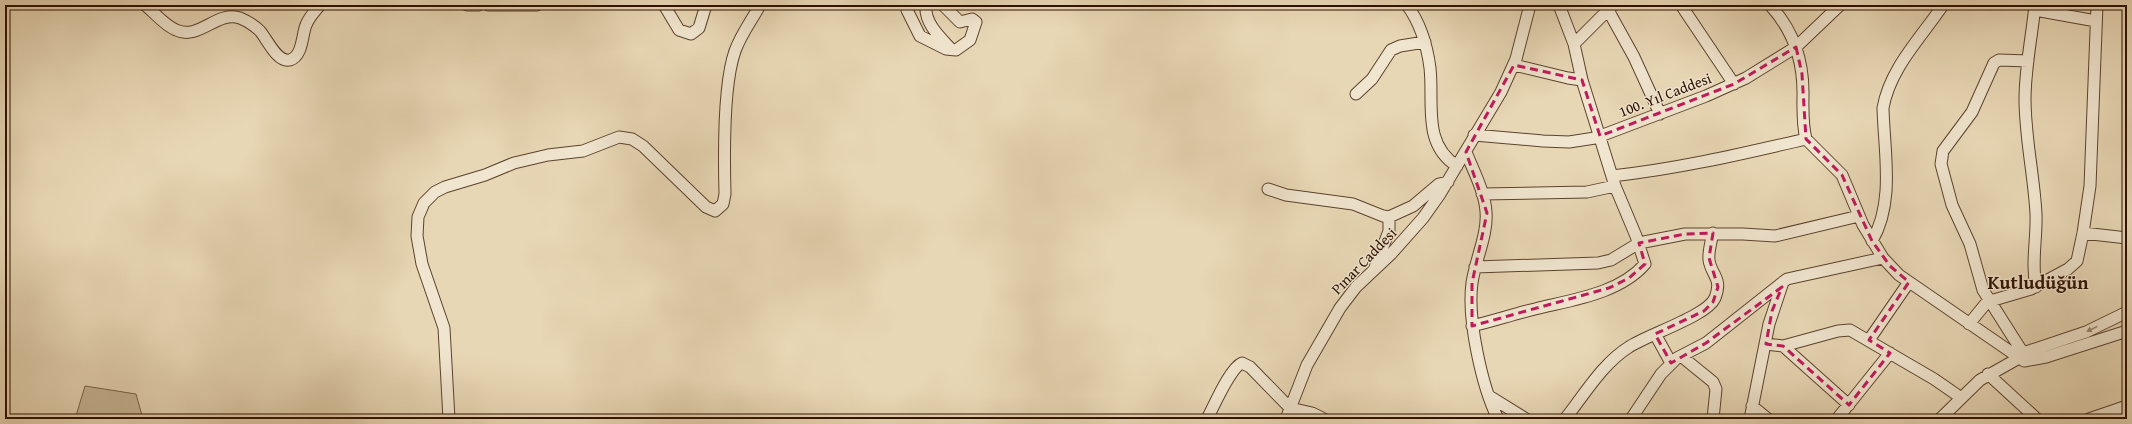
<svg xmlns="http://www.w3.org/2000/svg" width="2132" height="424" viewBox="0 0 2132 424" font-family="'Gentium Book Plus',serif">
<rect width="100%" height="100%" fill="#e8d7b5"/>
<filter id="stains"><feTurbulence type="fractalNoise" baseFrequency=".005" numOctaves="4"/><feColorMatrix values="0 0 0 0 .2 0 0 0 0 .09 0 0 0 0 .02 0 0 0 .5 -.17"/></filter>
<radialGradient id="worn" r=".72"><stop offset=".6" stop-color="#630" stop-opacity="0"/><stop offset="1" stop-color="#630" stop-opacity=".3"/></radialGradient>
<path fill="#c8b596" stroke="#7b624b" d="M85 386 136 394 143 419H75Z"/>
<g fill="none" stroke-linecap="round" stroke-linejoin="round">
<path stroke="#785f47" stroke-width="2" d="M168 5H187"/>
<g stroke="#5c422d" stroke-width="13">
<path id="minor" d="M145 5C155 13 164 25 176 30 199 41 217 10 240 18 247 21 255 26 260 31 267 39 277 63 290 60 303 56 302 34 306 25 309 17 315 11 320 5
M467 5H479
M488 5H537
M664 5 679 30 691 34 699 28 706 5
M926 5C924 23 940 37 951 49
M1407 5C1421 24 1427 45 1430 68 1434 103 1422 144 1457 166
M1681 5 1734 84
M1770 5C1793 30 1803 58 1803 92 1803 108 1802 124 1806 139L1842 175 1863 225 1883 258 1899 275 2024 361 2046 357 2127 331
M2035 5C2032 36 2025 68 2025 99 2025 138 2034 175 2036 214 2037 238 2031 263 2036 287
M907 10 920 36 946 49 956 50 970 40 976 22 972 19 960 22 943 5
M1608 10 1634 57 1660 114
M2035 10 2096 21
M1574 44 1613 5
M1514 65 1568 78 1582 80
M1356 94 1372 79 1391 50 1400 46 1425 42
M1474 135 1543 141 1569 142 1595 138 1706 96 1746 78 1796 47 1840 5
M1466 152C1473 170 1485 192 1486 212 1488 234 1475 261 1472 283 1467 319 1482 387 1498 419
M1612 176C1678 169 1741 154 1806 139
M1268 189 1286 195 1353 204 1383 216 1389 217 1413 206 1439 184 1448 182
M1482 194 1587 192 1615 186
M2083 233 2127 238
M1872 241C1895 202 1884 151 1883 108 1890 68 1921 38 1943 5
M1475 267 1598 263 1611 260 1639 243 1685 234H1743L1775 236 1859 216
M1374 270 1389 231V217
M1969 324 1987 302 2031 289 2068 269 2077 261 2083 233 2090 186 2097 5
M1472 326C1493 321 1514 314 1535 309 1571 300 1619 294 1645 264L1636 236 1615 186 1582 80 1574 44 1559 5
M1655 334 1671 363
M1869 340 1909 282
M1766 344 1783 346 1849 405
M1783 346 1838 331 1850 330 1934 379 1960 397
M2023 353 1983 290 1970 244 1952 205 1941 164 1943 151 1972 112 1994 63 1999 60 2028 61
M1681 356 1713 382 1716 389 1713 419
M1988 374 2037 419
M1489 396 1526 419
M1752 406 1768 419
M449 419 444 328 422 264 417 236 418 217 424 203 435 192 445 187 485 175 514 163 548 155 583 151 619 137 632 139 643 146 706 207 715 211 723 204 725 194C724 157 723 85 735 51 741 34 752 20 760 5
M1207 419C1214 406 1230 368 1242 363L1250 367 1290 408 1312 413 1324 419
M1286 419 1307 365 1340 308 1356 287 1391 254 1423 218 1440 194 1501 92 1516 59 1530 5
M1565 419C1584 395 1603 363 1629 347 1649 334 1707 316 1715 298 1723 278 1711 275 1709 260 1708 252 1711 242 1713 233
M1631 419 1661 374 1677 358 1706 343 1787 279 1883 258
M1750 419 1769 324 1783 282
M1837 419 1890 353
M1940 419 1980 380 2019 358 2023 353 2086 332 2127 312
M2089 419 2127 406"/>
</g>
<use href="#minor" stroke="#f0e5cf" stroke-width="11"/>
</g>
<defs><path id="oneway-solid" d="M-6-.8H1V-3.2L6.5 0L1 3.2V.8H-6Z"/></defs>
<use fill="#998572" href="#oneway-solid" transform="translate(2092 329) rotate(154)"/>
<path fill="none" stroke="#c2185b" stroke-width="3" stroke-dasharray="8 5" stroke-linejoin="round" d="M1796 47 1802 74 1806 139 1842 175 1872 241 1890 266 1909 282 1869 340 1890 353 1849 405 1783 346 1766 344 1772 311 1782 287 1706 343 1671 363 1655 334 1704 311 1713 302 1718 287 1709 258 1713 233 1685 234 1639 243 1645 264 1629 278 1609 288 1472 326V283L1487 213 1466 152 1514 65 1582 80 1600 136 1734 84Z"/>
<g text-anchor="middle" stroke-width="3" stroke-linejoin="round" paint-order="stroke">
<g font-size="15" fill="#2e1000" stroke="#f0e5cf">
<text transform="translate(1665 95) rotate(-21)" y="5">100. Yıl Caddesi</text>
<text transform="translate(1364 261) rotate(-46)" y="5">Pınar Caddesi</text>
</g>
<g font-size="19" font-weight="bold" fill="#2e1000" stroke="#f0e5cf">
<text x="2038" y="289">Kutludüğün</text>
</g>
</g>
<rect width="2132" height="424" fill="none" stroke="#e8d7b5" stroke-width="20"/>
<rect x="6" y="6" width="2120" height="412" fill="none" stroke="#2e1000" stroke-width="2"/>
<rect x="10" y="10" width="2112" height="404" fill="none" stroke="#2e1000"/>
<rect width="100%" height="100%" filter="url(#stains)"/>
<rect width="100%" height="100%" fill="url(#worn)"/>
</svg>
